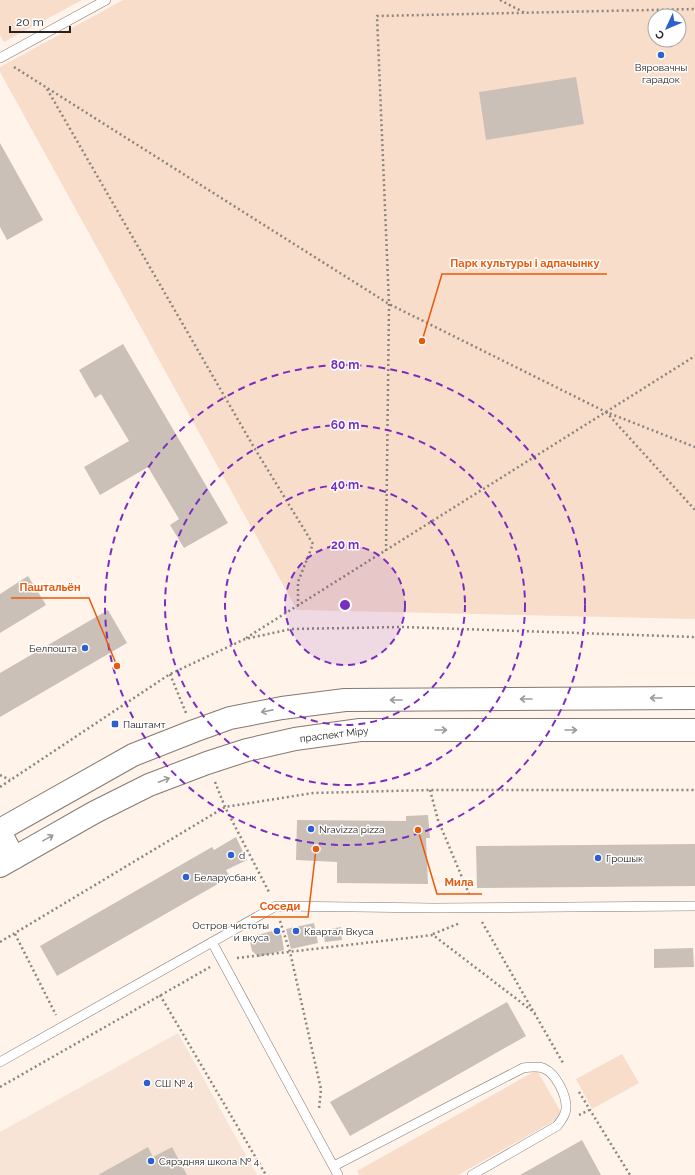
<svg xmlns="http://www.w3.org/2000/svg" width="695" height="1175" viewBox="0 0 695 1175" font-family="Raleway,sans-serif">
<rect width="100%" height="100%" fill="#fff3ea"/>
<path fill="#f7e4d7" d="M178 1033 257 1175H0V1132Z"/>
<path fill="#f8ddca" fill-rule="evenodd" d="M0 0H82L4 42 0 35Z
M123 0H695V619L297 610 0 72V67ZM655 16H679V40H655Z
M622 1054 639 1083 592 1109 576 1079Z
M537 1070 563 1116 458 1175H359L357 1171Z"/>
<path fill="#cbc0b8" d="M576 77 584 124 486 140 479 92Z
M0 143 43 220 7 240 0 227Z
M123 344 228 523 184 548 170 525 179 519 148 467 100 495 84 467 129 441 101 394 95 398 79 370Z
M28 576 46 605 0 633V594Z
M108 610 127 643 0 717V673Z
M428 815 430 838H426L428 884 337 883V862L296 860 297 820 406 821V816Z
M236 837 247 860 226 870 230 877 57 976 40 946 212 847 214 850Z
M695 844V886L477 888 476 846Z
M314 923 318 943 291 949 286 929Z
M341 927 342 940 325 942 323 930Z
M280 929 282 938 284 950 259 957 252 951 249 937Z
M693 948 694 967 654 968V949Z
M507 1002 526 1036 350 1136 330 1102Z
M582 1140 601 1175H520Z
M148 1147 153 1157 172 1147 187 1175H98Z"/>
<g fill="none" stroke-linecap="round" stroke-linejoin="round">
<g stroke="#837971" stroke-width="10">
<path id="service" d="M0 58 106 0
M212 942 338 1175
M0 1062 276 906 434 908 695 906
M334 1166 523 1068C530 1067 539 1066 545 1069 556 1074 566 1095 566 1106 567 1113 562 1120 557 1126L472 1175"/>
</g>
<g stroke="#837971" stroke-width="24">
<path id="tertiary" d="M0 832 14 858"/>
</g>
<g stroke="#837971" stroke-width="24">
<path id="secondary" d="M0 830 133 755 194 731 230 718 282 708 345 700 695 698
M0 866 95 812 149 785 207 763 247 750 295 739 360 730H695"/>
</g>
<path stroke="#8c847e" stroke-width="2.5" stroke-dasharray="2 3" stroke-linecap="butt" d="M500 0 525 13
M14 67 389 304 606 412 695 447
M47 89 252 444 313 544 298 582V606
M606 412 695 510
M386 551 389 304 377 16 695 9
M246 638 695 356
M170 674 186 713
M0 775 10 780
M215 782 225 807 270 894
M0 787 170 674 245 639 291 629 403 627 695 637
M430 790 438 820 469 894
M280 921 290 952 321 1089 319 1109
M482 922 563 1063
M15 934 56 1015
M433 934 460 923
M0 942 225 807 313 793 430 790H695
M237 958 433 935 535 1013
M160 995 266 1175
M0 1087 210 967
M579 1092 630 1175
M579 1115 589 1110"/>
<use href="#service" stroke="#fff" stroke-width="9"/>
<use href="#tertiary" stroke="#fff" stroke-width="22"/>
<use href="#secondary" stroke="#fff" stroke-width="22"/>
</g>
<defs><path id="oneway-shaft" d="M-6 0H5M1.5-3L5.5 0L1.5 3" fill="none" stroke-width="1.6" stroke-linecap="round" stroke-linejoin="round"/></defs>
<g stroke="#9e9c9a">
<use href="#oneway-shaft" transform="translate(656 698) rotate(180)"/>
<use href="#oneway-shaft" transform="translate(526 699) rotate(180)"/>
<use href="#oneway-shaft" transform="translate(396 700) rotate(180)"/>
<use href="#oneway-shaft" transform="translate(267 711) rotate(169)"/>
<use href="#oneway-shaft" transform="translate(441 730)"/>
<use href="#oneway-shaft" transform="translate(571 730)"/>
<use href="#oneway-shaft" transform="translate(164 780) rotate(-21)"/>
<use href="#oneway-shaft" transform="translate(48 838) rotate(-29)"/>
</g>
<circle cx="345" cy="605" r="60" fill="#7b2cbf" fill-opacity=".12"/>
<g fill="none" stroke="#7b2cbf" stroke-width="2" stroke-dasharray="7 5">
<circle cx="345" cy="605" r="60"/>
<circle cx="345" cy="605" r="120"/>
<circle cx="345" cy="605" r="180"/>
<circle cx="345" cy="605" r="240"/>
</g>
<g fill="#2e5fce" stroke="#fff" stroke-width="1.5">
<circle cx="661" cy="55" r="4"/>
<circle cx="85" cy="648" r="4"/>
<rect x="111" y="720" width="8" height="8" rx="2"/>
<circle cx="311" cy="829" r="4"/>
<circle cx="231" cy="855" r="4"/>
<circle cx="598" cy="858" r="4"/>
<circle cx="186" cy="877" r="4"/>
<circle cx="277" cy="931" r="4"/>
<circle cx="296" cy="931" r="4"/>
<circle cx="147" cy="1083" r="4"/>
<circle cx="151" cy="1161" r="4"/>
</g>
<g text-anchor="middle" stroke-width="3" stroke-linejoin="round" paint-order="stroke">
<g font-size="10" fill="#27221f" stroke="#fff" text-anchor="start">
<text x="661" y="71" text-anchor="middle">Вяровачны<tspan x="661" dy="12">гарадок</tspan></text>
<text x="77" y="652" text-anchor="end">Белпошта</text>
<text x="123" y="728">Паштамт</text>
<text x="319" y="833">Nravizza pizza</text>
<text x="239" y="859">d</text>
<text x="606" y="862">Грошык</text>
<text x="194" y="881">Беларусбанк</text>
<text x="269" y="929" text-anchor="end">Остров чистоты<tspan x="269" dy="12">и вкуса</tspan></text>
<text x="304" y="935">Квартал Вкуса</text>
<text x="155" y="1087">СШ № 4</text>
<text x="159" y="1165">Сярэдняя школа № 4</text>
</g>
<g font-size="10" fill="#27221f" stroke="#fff">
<text transform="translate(334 734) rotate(-7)" y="4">праспект Міру</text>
</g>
</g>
<circle cx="345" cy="605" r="6" fill="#7b2cbf" stroke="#fff" stroke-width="2"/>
<g font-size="12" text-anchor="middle" font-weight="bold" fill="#7b2cbf" stroke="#fff" stroke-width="3" stroke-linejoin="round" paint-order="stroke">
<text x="345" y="369">80 m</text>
<text x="345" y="429">60 m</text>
<text x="345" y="489">40 m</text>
<text x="345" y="549">20 m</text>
</g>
<path fill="none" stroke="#e8590c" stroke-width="1.5" d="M422 341L442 274H607M117 666L89 598H11M418 830L437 894H482M316 849L308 917H251"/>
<g fill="#e8590c" stroke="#fff" stroke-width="1.5">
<circle cx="422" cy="341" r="4"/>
<circle cx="117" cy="666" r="4"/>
<circle cx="418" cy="830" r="4"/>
<circle cx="316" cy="849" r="4"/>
</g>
<g font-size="11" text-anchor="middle" font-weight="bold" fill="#e8590c" stroke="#fff" stroke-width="3" stroke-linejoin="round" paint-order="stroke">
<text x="525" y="267">Парк культуры і адпачынку</text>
<text x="50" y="591">Паштальён</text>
<text x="459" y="886">Мила</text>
<text x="280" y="910">Соседи</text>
</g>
<g transform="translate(667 28) rotate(226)"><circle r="19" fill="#ffffff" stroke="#a9a7a5"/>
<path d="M0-3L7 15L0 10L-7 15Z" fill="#2e5fce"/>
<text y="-6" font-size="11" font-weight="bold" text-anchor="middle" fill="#27221f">С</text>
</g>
<path d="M10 26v6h60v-6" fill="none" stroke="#27221f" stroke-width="2"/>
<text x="16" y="26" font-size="12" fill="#27221f" stroke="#ffffff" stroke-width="3" paint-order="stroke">20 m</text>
</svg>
